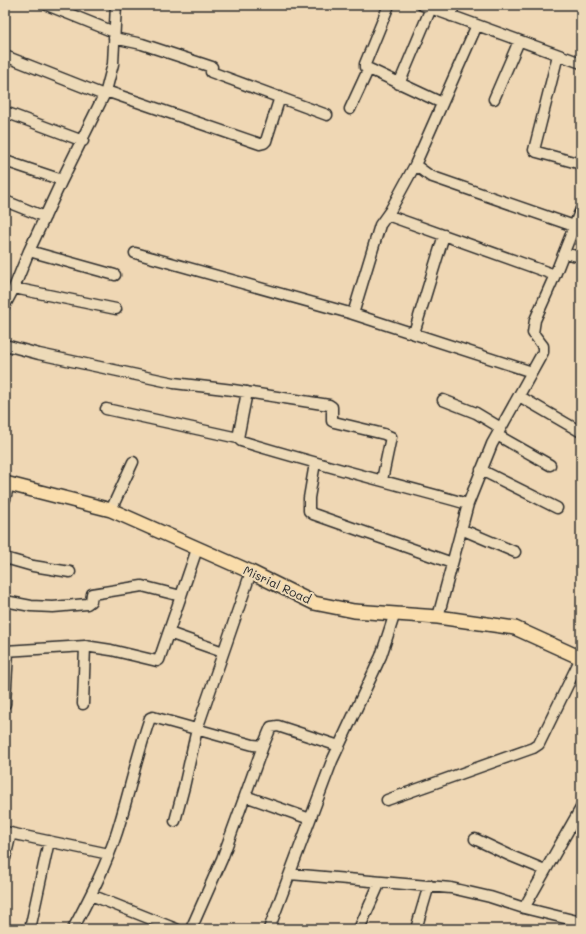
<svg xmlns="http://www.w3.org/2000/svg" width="586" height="934" viewBox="0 0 586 934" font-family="Mali,sans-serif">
<rect width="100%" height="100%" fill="#efd7b4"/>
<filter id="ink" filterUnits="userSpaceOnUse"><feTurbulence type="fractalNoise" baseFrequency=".025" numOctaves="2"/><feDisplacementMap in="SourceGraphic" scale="8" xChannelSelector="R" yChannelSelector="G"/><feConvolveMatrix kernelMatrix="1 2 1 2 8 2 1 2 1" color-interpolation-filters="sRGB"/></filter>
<g filter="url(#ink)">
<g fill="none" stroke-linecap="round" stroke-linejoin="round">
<g stroke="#2b2b2b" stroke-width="13">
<path id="minor" d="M47 5 114 32
M389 5 365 64V67L442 103
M422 5 581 63
M451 16 454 5
M114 38 142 44 212 67
M558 55 534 150 537 152 581 164
M5 56 104 95
M211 72 327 115
M399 84 431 8
M106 91 260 144 264 143 266 141 280 97
M494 99 519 41
M350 109 368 70
M5 112 83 141
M5 161 62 180
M415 165 430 176 574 226
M5 201 45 217
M387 215 555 275
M29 251 115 275
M135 253 353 314 532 372
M564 253 581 257
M14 288 116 309
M5 305 14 288 29 251 62 180 106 91 113 64 116 5
M353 314 380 225 390 211 415 165 477 25
M414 333 444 235
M5 345 39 354 174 383 233 390 329 405 332 407V421L334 422 384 434 391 437 382 480
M247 392 238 438 241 441C316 464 392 483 468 504
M519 396 581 432
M443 400 476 413 501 428
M106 409 238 438
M497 435 550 465
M315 463 309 498V511L313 514 452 563
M481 470 557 508
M5 499 9 483
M111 510 133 462
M461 529 515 552
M5 558 33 566 70 572
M5 601 31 606 53 607 87 604 91 601 92 594 142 586 181 596
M438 617 468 504 492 444 543 352V346L533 333 535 320 555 275 581 209
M169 633 223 652
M5 651 85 646 111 650 157 661 159 660 197 549
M5 704 8 652
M83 704 85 646
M263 746 245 796 310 819
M387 800 533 748 539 744 581 658
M175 821 184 787 197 729 251 572
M5 832 109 854
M475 839 511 856 545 870
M5 858 11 833
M290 874 451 888 490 897 524 908 581 922
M91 895 176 929
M524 908 581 808
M30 929 49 841
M73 929C90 897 106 866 117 832 129 794 137 755 150 718L153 717 253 745 263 746 271 727 278 726 339 746
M191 929 222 859 245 796
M269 929 332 761 381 656 395 613
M359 929 380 882
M416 929 429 885"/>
</g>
<g stroke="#2b2b2b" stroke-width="16">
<path id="major" d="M5 483 111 510 251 572 314 603 354 611 438 617 515 628 581 658"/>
</g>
<use href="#minor" stroke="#eddab8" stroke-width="10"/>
<use href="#major" stroke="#faddab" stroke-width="13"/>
</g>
</g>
<g text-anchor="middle" stroke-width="4" stroke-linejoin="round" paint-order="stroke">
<g font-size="12" fill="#2b2b2b" stroke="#eddab8">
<text transform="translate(277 585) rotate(25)" y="4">Misrial Road</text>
</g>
</g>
<rect width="586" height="934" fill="none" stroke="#eddab8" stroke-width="20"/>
<rect x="10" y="10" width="566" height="914" fill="none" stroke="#2b2b2b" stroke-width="1.5" filter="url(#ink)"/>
</svg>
